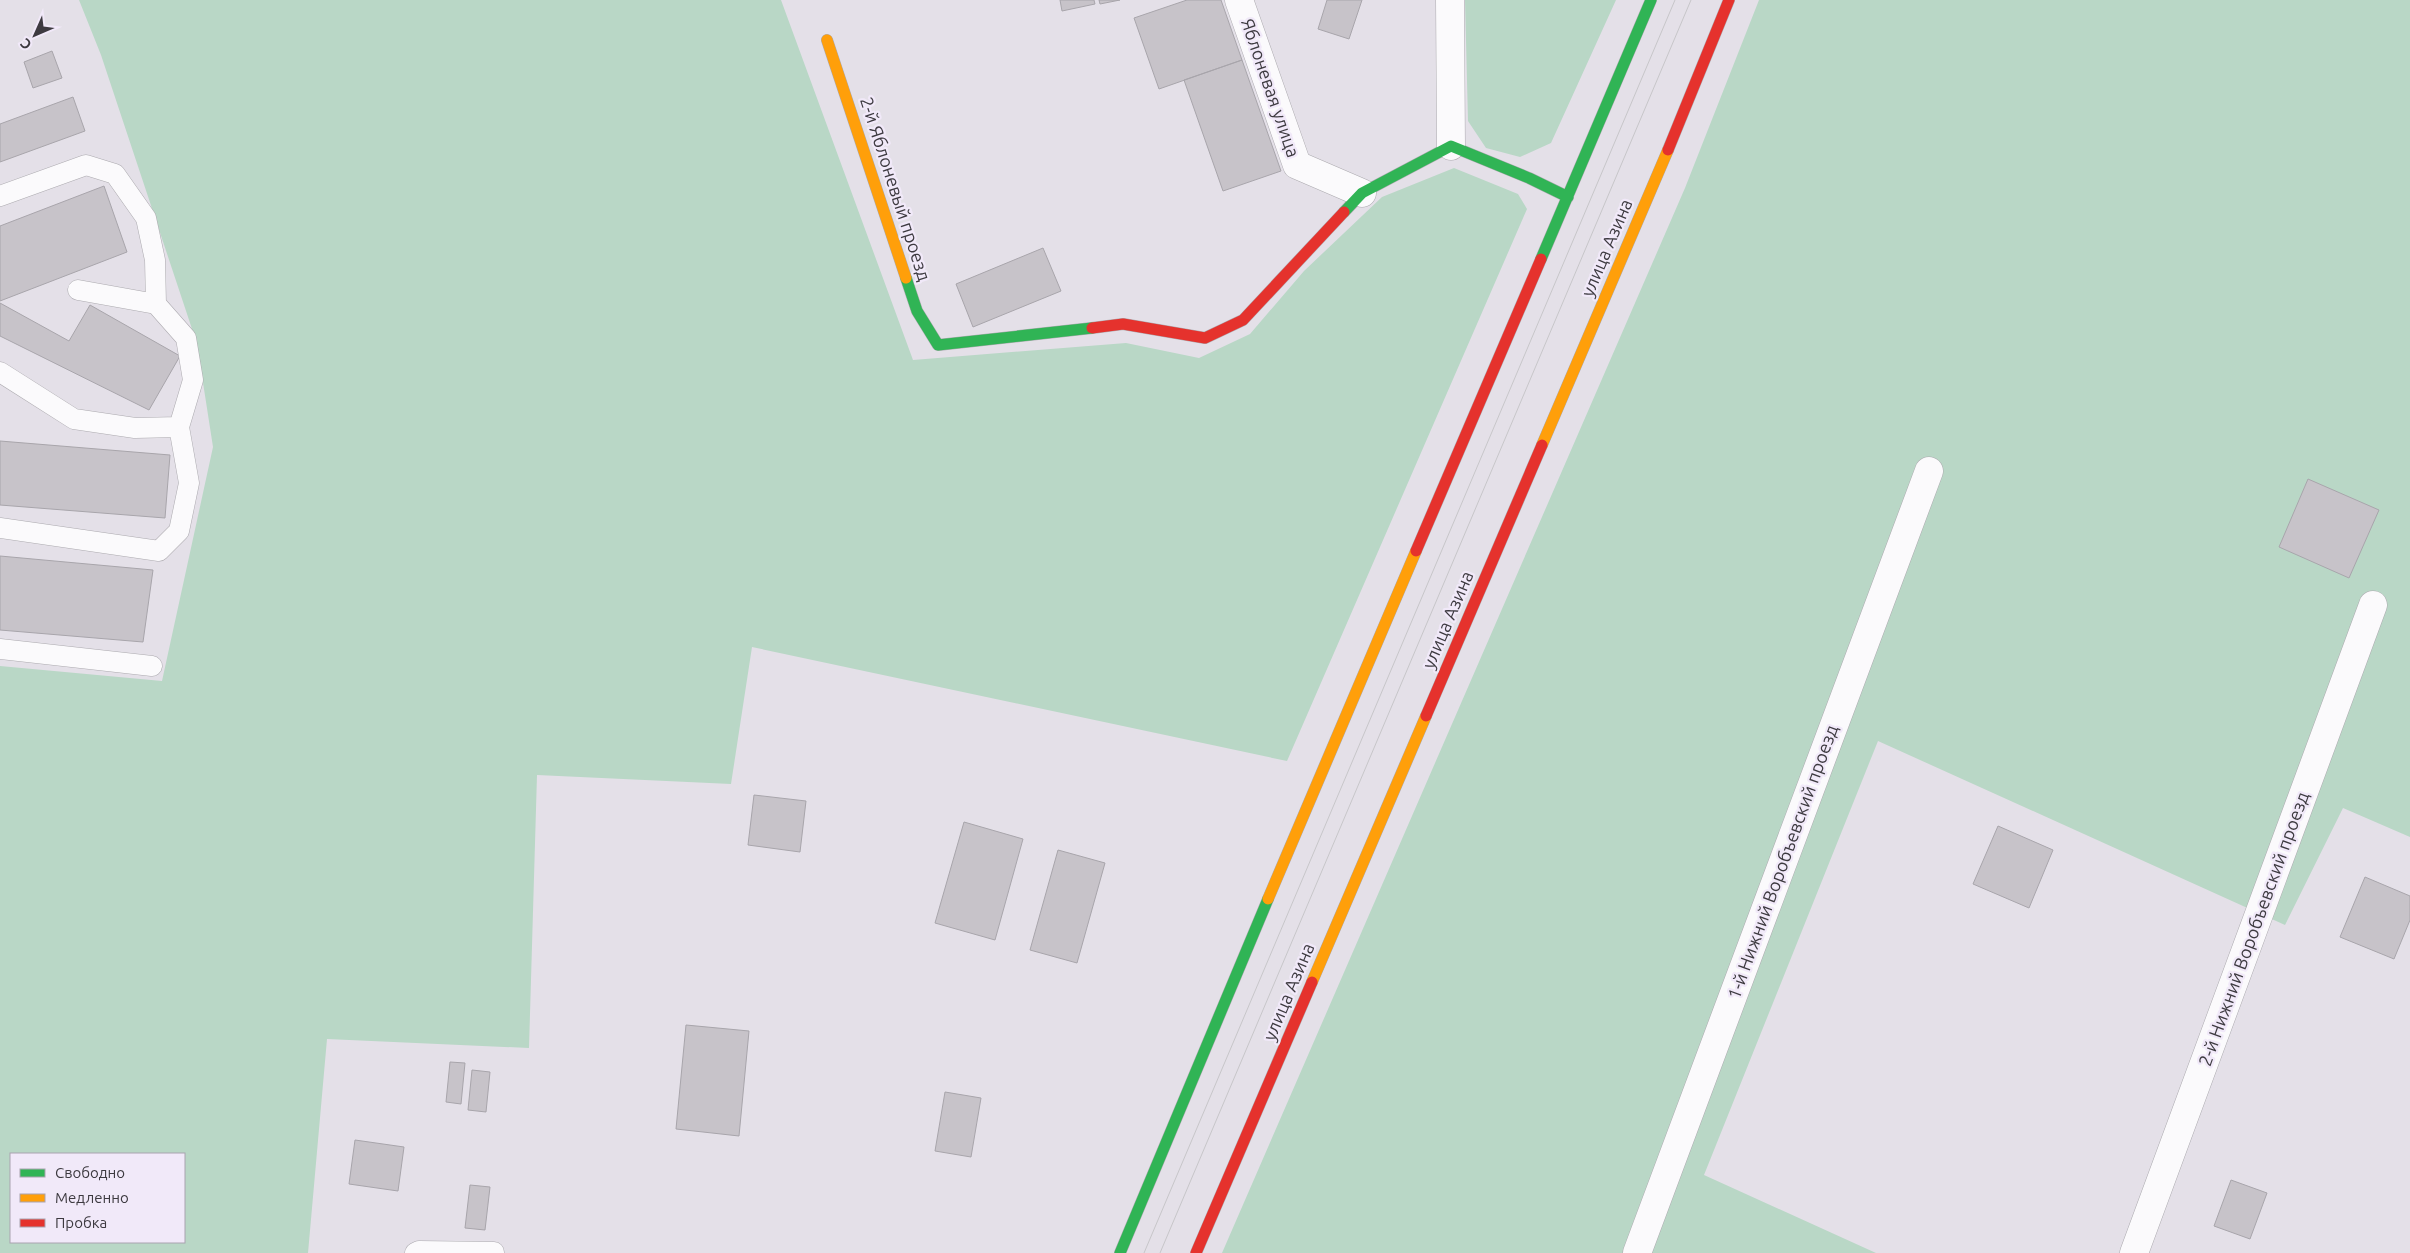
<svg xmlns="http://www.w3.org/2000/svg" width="2410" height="1253" viewBox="0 0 2410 1253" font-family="Ubuntu,sans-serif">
<rect width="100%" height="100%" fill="#e4e0e8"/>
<path fill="#b9d7c6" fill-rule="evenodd" d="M79 0H781L913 360 1126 343 1199 358 1250 334 1304 271 1382 197 1454 168 1518 194 1527 209 1287 761 752 647 731 784 537 775 529 1048 327 1039 308 1253H0V666L162 681 213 447 197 344 101 55ZM11 1154H184V1242H11Z
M1465 0H1616L1551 143 1520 157 1486 148 1468 121Z
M1759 0H2410V837L2343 808 2285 925 1878 741 1704 1175 1876 1253H1222L1685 188Z"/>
<path fill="#c7c3c9" stroke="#a8a5ab" d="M1060 0H1094L1095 4 1062 11Z
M1099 0H1120L1100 4Z
M1187 0H1221L1242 60 1159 89 1134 18Z
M1327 0H1362L1349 39 1318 29Z
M52 51 62 78 33 88 24 62Z
M1242 60 1281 171 1223 191 1184 80Z
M73 97 85 131 0 162V124Z
M104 186 127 252 0 301V226Z
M1043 248 1061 291 973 327 956 284Z
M0 303 69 341 90 305 180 356 149 410 0 336Z
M0 441 170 455 165 518 0 505Z
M2308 479 2379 510 2349 578 2279 547Z
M0 556 153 570 143 642 0 630Z
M754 795 806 801 800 852 748 845Z
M964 822 1023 839 995 940 935 923Z
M1998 826 2053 850 2029 908 1973 884Z
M1058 850 1105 863 1077 963 1030 950Z
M2365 877 2410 896V920L2394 959 2340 937Z
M686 1025 749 1031 739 1136 676 1129Z
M450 1062 465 1063 461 1104 446 1102Z
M472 1070 490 1072 486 1112 468 1110Z
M945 1092 981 1098 971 1157 935 1151Z
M355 1140 404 1147 398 1191 349 1184Z
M2231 1180 2267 1193 2250 1239 2214 1226Z
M470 1185 490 1187 485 1230 465 1228Z"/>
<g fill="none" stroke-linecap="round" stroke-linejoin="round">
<g stroke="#acaaaf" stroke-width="21">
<path id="lane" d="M0 196 86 165 115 174 146 218 155 260 156 304
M0 372 74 419 135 428 179 427
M0 528 159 551 179 531 189 483 179 427 193 380 186 338 156 304 78 290
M0 649 152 666
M415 1253 419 1251 494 1252"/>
</g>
<g stroke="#acaaaf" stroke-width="29">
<path id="street" d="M1239 0 1297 165 1362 193
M1450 0 1451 146
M1637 1253 1929 471
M2134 1253 2373 605"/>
</g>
<g stroke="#acaaaf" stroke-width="12">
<path id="fast" d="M1344 212 1362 193 1451 146 1529 178 1568 197
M1541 259 1651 0
M906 278 917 311 938 345 1092 328
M1120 1253 1268 899"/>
</g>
<g stroke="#acaaaf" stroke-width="12">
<path id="slow" d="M827 40 906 278
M1542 445 1668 150
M1268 899 1416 551
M1312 982 1426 716"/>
</g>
<g stroke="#acaaaf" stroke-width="12">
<path id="jam" d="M1668 150 1729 0
M1092 328 1123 324 1205 338 1243 320 1344 212
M1416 551 1541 259
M1426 716 1542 445
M1196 1253 1312 982"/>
</g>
<use href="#lane" stroke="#fbfafc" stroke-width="20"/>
<use href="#street" stroke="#fbfafc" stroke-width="28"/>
<use href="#fast" stroke="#30b455" stroke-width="11"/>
<use href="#slow" stroke="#ff9f0a" stroke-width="11"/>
<use href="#jam" stroke="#e5322d" stroke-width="11"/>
<path stroke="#c7c6c9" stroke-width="1" d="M1144 1253 1675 0
M1160 1253 1691 0"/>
</g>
<g text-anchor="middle" stroke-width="4.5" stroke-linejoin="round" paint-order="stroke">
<g font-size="18" fill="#3d3a40" stroke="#f1e9f9">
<text transform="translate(1270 88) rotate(71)" y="6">Яблоневая улица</text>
<text transform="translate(895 189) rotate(72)" y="6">2-й Яблоневый проезд</text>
<text transform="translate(1607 248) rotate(-67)" y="6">улица Азина</text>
<text transform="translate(1448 620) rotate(-67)" y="6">улица Азина</text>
<text transform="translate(1783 862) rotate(-70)" y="6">1-й Нижний Воробъевский проезд</text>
<text transform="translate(2254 929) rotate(-70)" y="6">2-й Нижний Воробъевский проезд</text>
<text transform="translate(1289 992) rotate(-67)" y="6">улица Азина</text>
</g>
</g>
<rect x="10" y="1153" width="175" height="90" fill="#f1e9f9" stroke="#a9a3af"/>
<rect x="20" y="1169" width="25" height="8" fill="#30b455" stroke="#a9a3af"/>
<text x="55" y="1178" font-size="15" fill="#3d3a40">Свободно</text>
<rect x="20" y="1194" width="25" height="8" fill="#ff9f0a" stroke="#a9a3af"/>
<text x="55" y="1203" font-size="15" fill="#3d3a40">Медленно</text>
<rect x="20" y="1219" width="25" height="8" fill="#e5322d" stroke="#a9a3af"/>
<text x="55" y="1228" font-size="15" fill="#3d3a40">Пробка</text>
<g transform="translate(35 35) rotate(225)" stroke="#f1e9f9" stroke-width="4" paint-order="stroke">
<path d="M0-4L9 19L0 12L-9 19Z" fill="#3d3a40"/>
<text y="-8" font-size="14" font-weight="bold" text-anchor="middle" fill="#3d3a40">С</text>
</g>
</svg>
